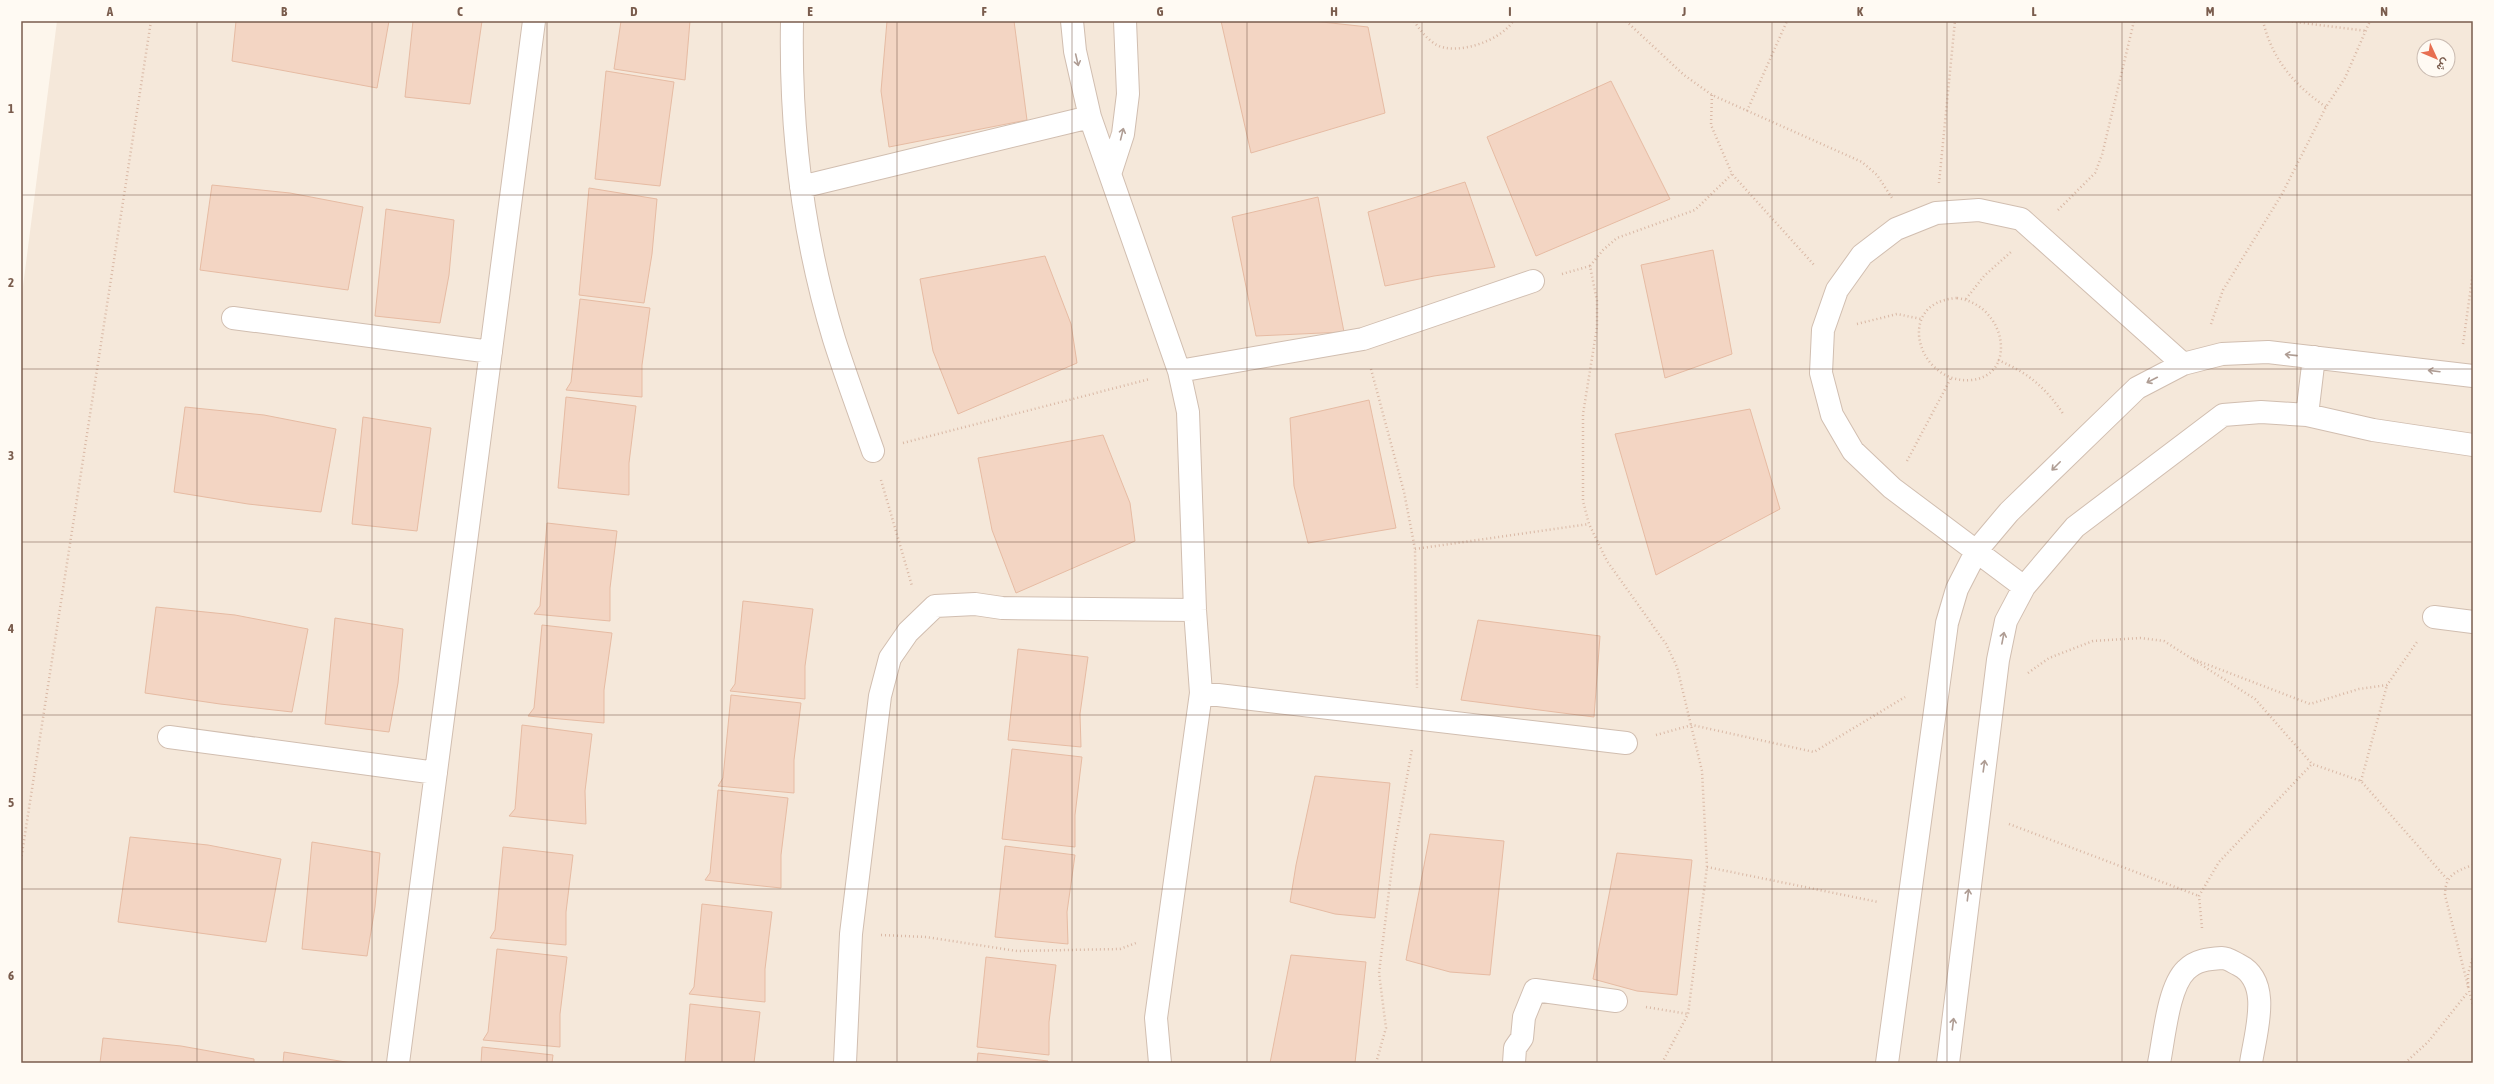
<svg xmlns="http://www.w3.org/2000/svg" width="2494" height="1084" viewBox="0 0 2494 1084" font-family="'Asap Condensed',Vazirmatn,sans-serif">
<rect width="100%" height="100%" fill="#fdf6ec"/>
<path fill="#f5e8da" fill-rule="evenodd" d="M57 21H2473V1063H21V302ZM2424 46H2448V70H2424Z"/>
<path fill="#f3d5c3" stroke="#e6bba3" d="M236 21H389L377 88 232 61Z
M413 21H482L470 104 405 97Z
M621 21H690L685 80 614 69Z
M887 21H1014L1027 120 889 147 881 91Z
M1221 21H1313L1368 27 1385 113 1251 153Z
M606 71 674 82 660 186 595 179Z
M1611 81 1670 199 1536 256 1487 137Z
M1465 182 1495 267 1434 276 1385 286 1368 212Z
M212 185 290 193 363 207 348 290 200 270Z
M589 188 657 199 652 254 644 303 579 295Z
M1318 197 1344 332 1256 336 1232 217Z
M386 209 454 220 449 275 440 323 375 316Z
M1713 250 1732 354 1665 378 1641 265Z
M1045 256 1071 324 1077 363 958 414 933 351 920 279Z
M580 299 650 308 642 365V397L566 390 571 382Z
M566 397 636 406 629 463V495L558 488Z
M1369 400 1396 528 1308 543 1294 486 1290 418Z
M185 407 264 415 336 429 321 512 248 504 174 492Z
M1750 409 1780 509 1656 575 1615 434Z
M363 417 431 428 417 531 352 524Z
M1103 435 1130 503 1135 541 1016 593 992 530 978 458Z
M547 523 617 531 610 588V621L534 614 540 606Z
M743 601 813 609 805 666V699L730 691 735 684Z
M156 607 235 615 308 629 292 712 220 704 145 693Z
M335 618 403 629 398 683 389 732 325 724Z
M1478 620 1600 636 1594 717 1461 700Z
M542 625 612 633 604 690V723L528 716 534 708Z
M1018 649 1088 657 1080 714 1081 747 1008 740Z
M731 695 801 703 794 760V793L718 786 723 778Z
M522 725 592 734 585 791 586 824 509 816 515 809Z
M1012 749 1082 757 1075 815V847L1002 839Z
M1315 776 1390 783 1375 918 1335 914 1290 902 1296 865Z
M718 790 788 798 781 855V888L705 880 710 873Z
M1430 834 1504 841 1490 975 1450 972 1406 960Z
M130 837 208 845 281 859 266 942 118 922Z
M312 842 380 853 375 907 367 956 302 949Z
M1005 846 1075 855 1067 912 1068 944 995 937Z
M503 847 573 855 566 912V945L490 938 495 930Z
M1617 853 1692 860 1677 995 1637 991 1593 979Z
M702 904 772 912 765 969V1002L689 994 694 987Z
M497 949 567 957 560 1014V1047L483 1040 488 1032Z
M1291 955 1366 962 1355 1063H1270Z
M986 957 1056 965 1049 1022V1055L977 1047Z
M690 1004 760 1012 754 1063H685Z
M103 1038 181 1046 254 1059V1063H100Z
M482 1047 553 1055 552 1063H481Z
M284 1052 352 1063H283Z
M978 1053 1048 1061V1063H977Z"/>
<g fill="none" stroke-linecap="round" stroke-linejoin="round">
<g stroke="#d1beb0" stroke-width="24">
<path id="minor" d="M792 21C790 127 803 237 834 339 846 377 860 414 873 451
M1072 21 1075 51 1090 117 1179 371 1188 412 1195 610 1201 693 1156 1018 1160 1063
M1111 171 1123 134 1128 94 1125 21
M801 187 1090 117
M233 318 491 352
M1179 371 1363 339 1533 281
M2307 415 2314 357
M2024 587 1892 488 1853 451 1832 415 1821 373 1823 330 1837 290 1862 255 1896 229 1936 213 1979 210 2021 219 2183 364
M2434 617 2473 622
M1201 693 1626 743
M169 737 436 773
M398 1063 534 21
M845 1063 851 934 880 696 890 658 908 632 935 606 975 604 1002 608 1195 610
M1514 1063 1515 1048 1522 1038 1524 1017 1535 990 1616 1001
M1887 1063 1947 623 1957 589 1977 550 2009 512 2137 388 2183 364 2222 354 2268 352 2473 376
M1948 1063 1998 660 2006 621 2024 587 2075 527 2223 415 2261 412 2307 415 2373 430 2473 445
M2159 1063C2164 1039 2168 987 2186 970 2196 960 2208 959 2222 958 2228 958 2233 962 2239 965 2273 982 2255 1034 2251 1063"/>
</g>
<path stroke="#d9b8a5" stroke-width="2.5" stroke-dasharray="1 3" stroke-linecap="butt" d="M1414 21C1420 30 1426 38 1435 44 1456 57 1502 40 1513 21
M1626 21 1684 75 1712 95 1862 162 1877 175 1892 198
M2263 21C2272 59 2294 85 2326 107
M2288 21 2367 31
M1712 95 1711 125 1732 174 1815 266
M1747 111 1787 21
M1939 183 1955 21
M2058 210 2095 173 2102 155 2134 21
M1562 274 1590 266
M1957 298C2007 305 2018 376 1971 380 1918 385 1893 302 1957 298Z
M1966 299 1984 276 2011 252
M1857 324 1897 314 1921 319
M2211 324 2223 290 2282 194 2326 107 2345 78 2370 21
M2463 344 2473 272
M1998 360C2030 374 2045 387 2064 415
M1371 369 1404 492 1415 549 1417 688
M903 443 1150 379
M1907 461 1951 378
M881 480 912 586
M1415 549 1589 524
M2193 659 2310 704 2359 689 2387 685 2417 642
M2028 673 2049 658 2093 641 2140 638 2164 641 2255 699 2312 764 2361 781 2447 879
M1656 735 1692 725 1814 752 1905 697
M2361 781 2387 685
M2009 824 2199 896
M21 860 151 21
M2473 865C2456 871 2445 875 2445 895L2473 1006
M1707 867 1878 902
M2202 928 2199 896 2219 862 2312 764
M881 935 926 937 1017 951 1120 949 1136 943
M2468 987V974L2473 956
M1646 1007 1688 1014
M1376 1063 1386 1028 1379 973 1394 850 1412 749
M1662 1063 1688 1014 1707 867 1702 771 1677 667 1666 644 1607 561 1589 524 1583 501V414L1597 327V301L1590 266 1603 250 1617 238 1695 210 1732 174
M2405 1063 2428 1042 2468 992"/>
<use href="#minor" stroke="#fff" stroke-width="22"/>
</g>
<defs><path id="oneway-shaft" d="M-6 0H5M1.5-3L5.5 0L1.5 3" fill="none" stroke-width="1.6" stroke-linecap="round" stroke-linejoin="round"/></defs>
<g stroke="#af9d94">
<use href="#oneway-shaft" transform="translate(1077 60) rotate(77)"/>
<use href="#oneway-shaft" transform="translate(1122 134) rotate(-76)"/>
<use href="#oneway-shaft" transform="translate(2291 355) rotate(-174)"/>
<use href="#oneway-shaft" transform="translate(2434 371) rotate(-173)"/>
<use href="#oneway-shaft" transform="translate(2152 380) rotate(153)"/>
<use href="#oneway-shaft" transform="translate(2056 466) rotate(135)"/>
<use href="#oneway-shaft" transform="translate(2003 638) rotate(-79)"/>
<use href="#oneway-shaft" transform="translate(1984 766) rotate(-82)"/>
<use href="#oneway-shaft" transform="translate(1968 895) rotate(-83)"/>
<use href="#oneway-shaft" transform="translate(1953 1024) rotate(-83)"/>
</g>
<path fill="none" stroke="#7a5c4d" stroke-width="1" stroke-opacity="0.55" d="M197 21V1063M372 21V1063M547 21V1063M722 21V1063M897 21V1063M1072 21V1063M1247 21V1063M1422 21V1063M1597 21V1063M1772 21V1063M1947 21V1063M2122 21V1063M2297 21V1063M21 195H2473M21 369H2473M21 542H2473M21 715H2473M21 889H2473"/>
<rect width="2494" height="1084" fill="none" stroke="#fffaf3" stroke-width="44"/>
<g transform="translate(2436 58) rotate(134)"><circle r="19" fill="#fffaf3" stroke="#cabbb1"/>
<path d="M0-3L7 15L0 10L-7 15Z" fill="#e76f51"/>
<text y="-6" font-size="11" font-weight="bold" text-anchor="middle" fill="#7a5c4d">ش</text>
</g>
<rect x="22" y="22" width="2450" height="1040" fill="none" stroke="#7a5c4d" stroke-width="1.5"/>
<g font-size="13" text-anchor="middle" font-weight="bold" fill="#7a5c4d">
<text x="110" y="16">A</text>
<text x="284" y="16">B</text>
<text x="460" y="16">C</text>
<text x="634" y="16">D</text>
<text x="810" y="16">E</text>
<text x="984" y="16">F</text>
<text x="1160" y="16">G</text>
<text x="1334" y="16">H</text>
<text x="1510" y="16">I</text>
<text x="1684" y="16">J</text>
<text x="1860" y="16">K</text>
<text x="2034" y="16">L</text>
<text x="2210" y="16">M</text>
<text x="2384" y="16">N</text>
<text x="11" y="113">1</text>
<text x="11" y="287">2</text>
<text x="11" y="460">3</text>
<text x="11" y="633">4</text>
<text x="11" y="807">5</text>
<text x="11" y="980">6</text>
</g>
</svg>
